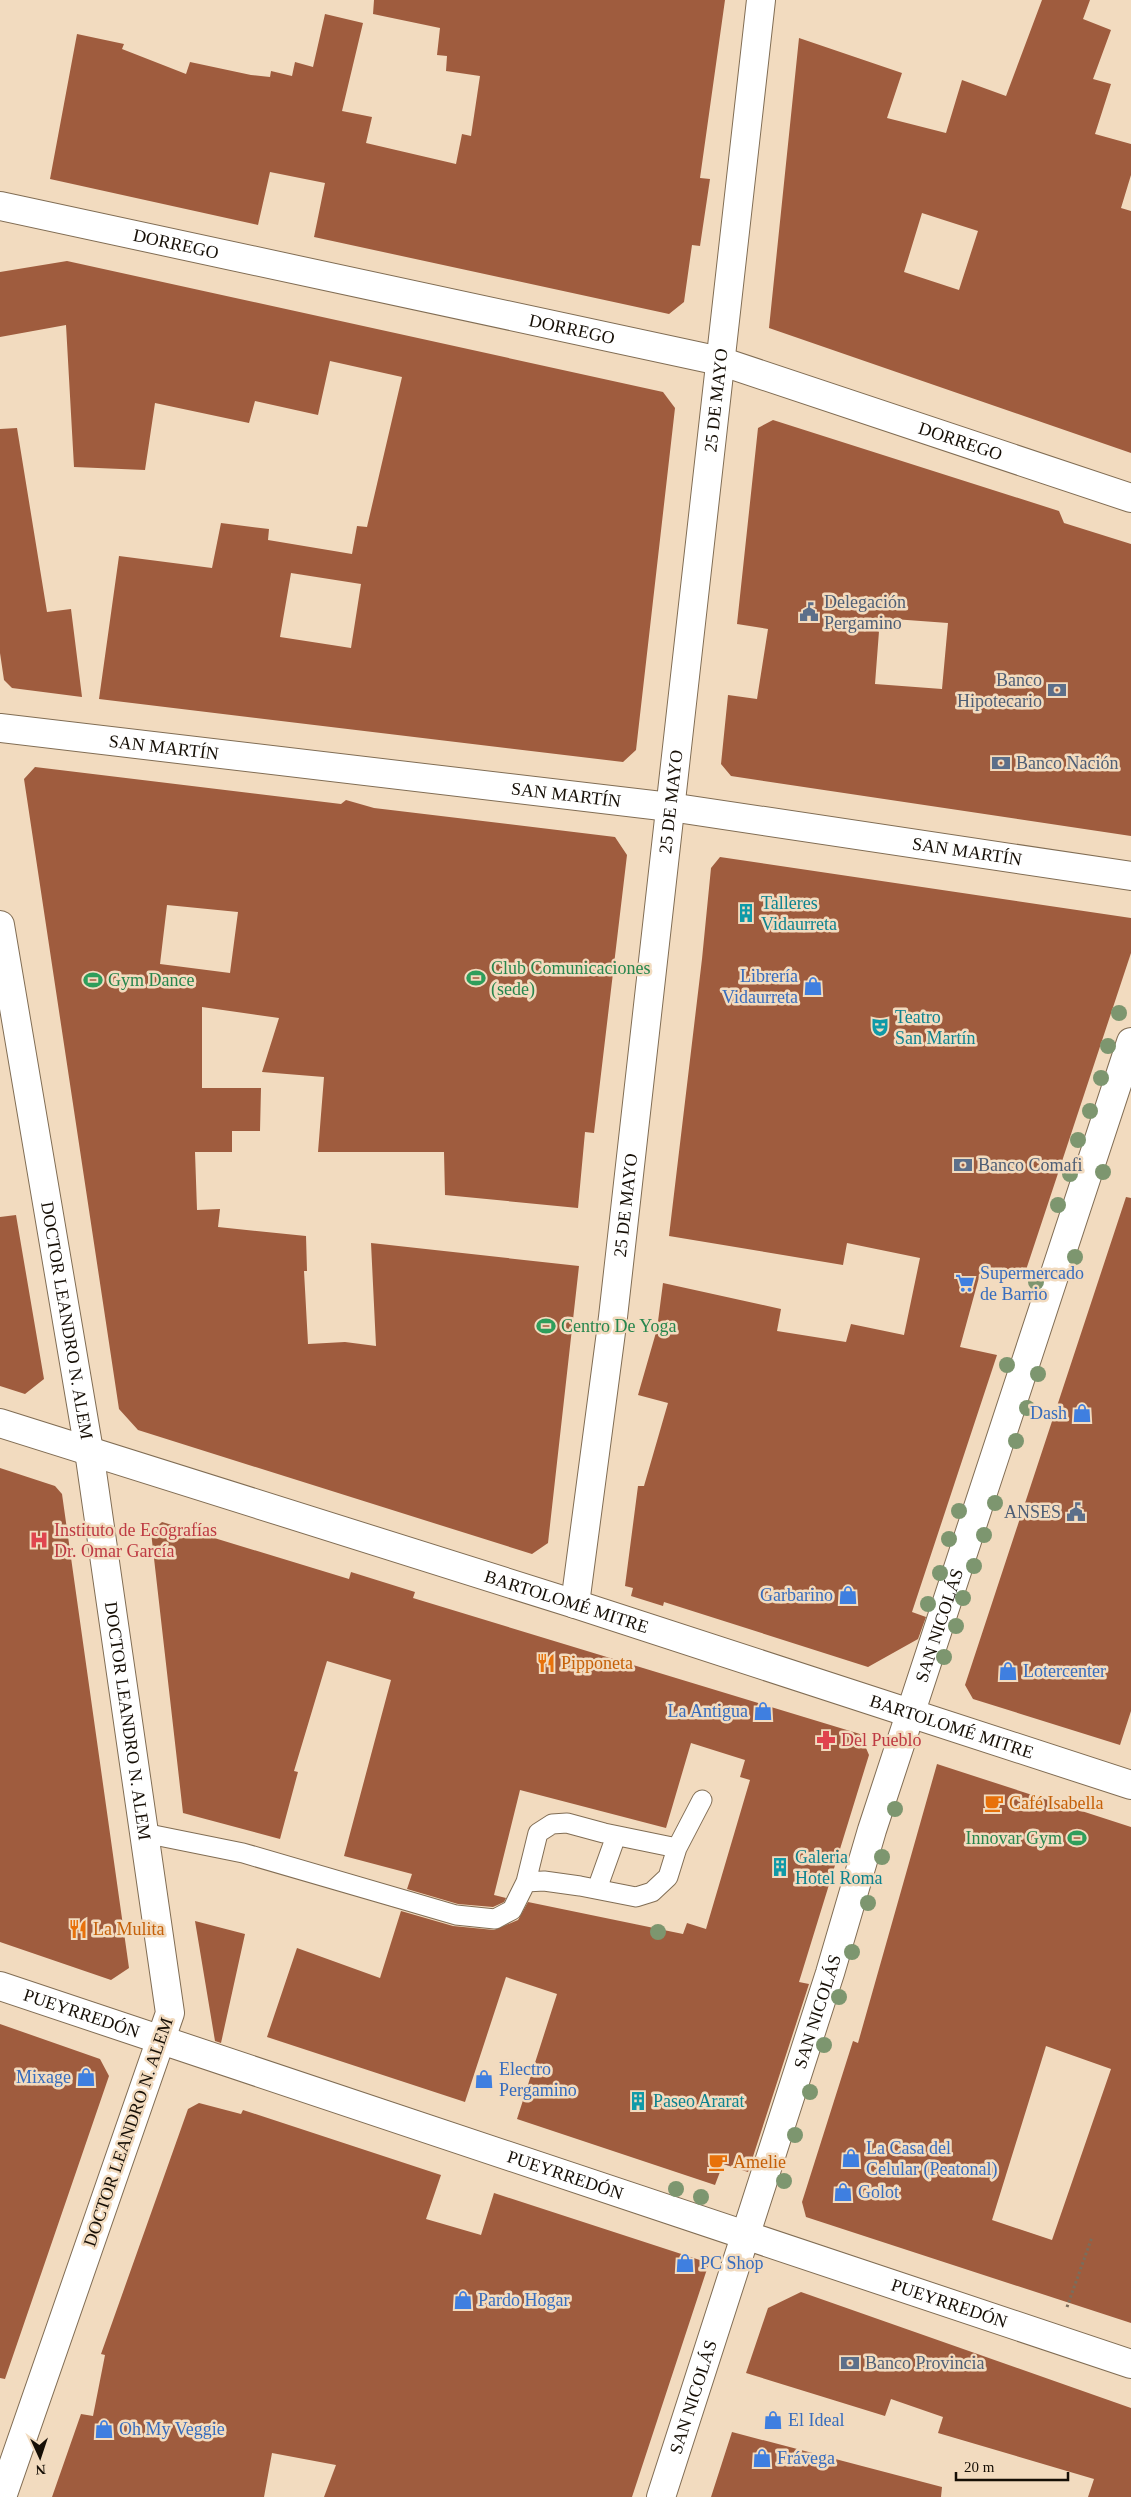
<svg xmlns="http://www.w3.org/2000/svg" width="1131" height="2497" viewBox="0 0 1131 2497" font-family="Georgia,serif">
<rect width="100%" height="100%" fill="#f2dbbf"/>
<path fill="#9f5c3e" fill-rule="evenodd" d="M374 0H725L700 178 710 179 700 246 692 245 684 302 669 314 314 237 325 183 270 172 258 225 50 179 77 34 124 44 122 49 186 74 190 62 251 75 270 77 271 71 292 76 295 62 313 67 325 14 363 23 342 111 372 117 366 143 456 164 462 134 471 136 480 76 446 71 447 56 437 55 440 28 373 14Z
M1042 0H1090L1083 19 1111 30 1093 79 1111 84 1095 134 1131 144V175L1121 208 1131 211V453L769 328 799 38 902 73 887 118 946 133 962 80 1006 96ZM922 213 978 231 959 290 904 272Z
M67 261 663 392 675 408 636 750 623 762 99 699 119 556 212 568 221 523 269 529 268 540 352 554 357 526 367 527 402 377 330 361 318 415 255 401 249 423 155 403 145 470 74 467 66 325 0 337V272ZM291 573 361 584 351 648 280 637Z
M773 420 1059 511 1064 523 1131 544V836L731 776 721 764 728 695 757 699 768 629 737 624 758 428ZM880 618 948 623 942 689 875 684Z
M17 428 47 612 71 609 82 697 12 688 4 680 0 653V429Z
M35 767 341 804 346 800 374 808 615 837 627 855 594 1133 585 1132 578 1208 445 1195 444 1152H318L324 1077 262 1072 279 1018 202 1007V1088H261L260 1131H232V1152H195L197 1210 220 1209 218 1227 306 1236 307 1271H304L308 1344 345 1342 376 1346 371 1243 579 1266 548 1543 532 1554 138 1430 119 1409 24 779ZM167 905 238 912 230 973 160 964Z
M720 857 1131 918V953L1023 1279 981 1270 960 1347 997 1355 912 1612 926 1617 918 1639 868 1667 664 1602 663 1606 631 1596 633 1588 625 1586 638 1486H644L668 1403 638 1395 657 1329 663 1283 781 1309 777 1331 846 1342 851 1324 904 1335 920 1258 847 1243 843 1265 669 1236 702 959 711 868Z
M1126 1197 1131 1198V1711L1120 1745 973 1699 965 1685Z
M16 1215 44 1379 25 1394 0 1386V1217Z
M0 1468 55 1486 62 1494 129 1968 111 1980 0 1942Z
M162 1522 349 1579 351 1572 415 1592 413 1598 860 1734 869 1755 799 1982 809 1984 748 2172 723 2164 715 2185 517 2119 557 1994 506 1977 465 2102 267 2037 297 1948 380 1978 401 1911 453 1926 494 1930 518 1920 528 1902 683 1934 687 1923 706 1929 750 1780 740 1777 745 1760 691 1743 666 1828 520 1790 494 1895 506 1898 504 1902 493 1907 458 1904 407 1889 412 1874 344 1856 391 1680 327 1661 294 1771 298 1772 280 1839 183 1813 151 1532Z
M937 1764 1131 1827V2323L806 2217 802 2202 853 2041 858 2043ZM1046 2046 1111 2069 1052 2240 992 2220Z
M195 1921 245 1934 221 2043 215 2041Z
M0 2024 100 2059 109 2076 5 2379 0 2378Z
M199 2103 241 2114 243 2110 441 2175 426 2219 481 2235 494 2193 709 2263 632 2497H324L336 2465 272 2453 264 2497H52L81 2414 93 2416 105 2355 101 2354 188 2109Z
M801 2292 1131 2408V2497H1088L1094 2479 938 2433 943 2417 891 2399 885 2416 746 2373 768 2308Z
M732 2432 942 2487 941 2497H711Z"/>
<g fill="none" stroke-linecap="round" stroke-linejoin="round">
<g stroke="#816d54" stroke-width="21">
<path id="service" d="M144 1833 243 1853 456 1915 495 1919 512 1910 526 1882 544 1881 580 1886 636 1897 652 1892 668 1877 677 1848 702 1800
M526 1882 538 1833 552 1824 567 1823 604 1833 677 1848
M597 1889 616 1836"/>
</g>
<g stroke="#816d54" stroke-width="30">
<g id="pedestrian">
<path id="s1" d="M661 2497 830 1973 872 1830 1131 1042"/>
</g>
</g>
<g stroke="#816d54" stroke-width="30">
<g id="minor">
<path id="s2" d="M0 206 720 361 1131 498"/>
<path id="s3" d="M0 728 670 807 1131 876"/>
<path id="s4" d="M0 925 89 1451 170 2013 2 2497"/>
<path id="s5" d="M0 1423 575 1604 1131 1785"/>
<path id="s6" d="M575 1604 613 1317 761 0"/>
<path id="s7" d="M0 1986 1131 2364"/>
</g>
</g>
<path stroke="#7b6d5b" stroke-width="3" stroke-dasharray="2.5 2.5" stroke-linecap="butt" d="M1067 2307 1092 2237"/>
<use href="#service" stroke="#fff" stroke-width="19"/>
<use href="#pedestrian" stroke="#fff" stroke-width="28"/>
<use href="#minor" stroke="#fff" stroke-width="28"/>
</g>
<g fill="#7d966f">
<circle cx="1119" cy="1013" r="8"/>
<circle cx="1108" cy="1046" r="8"/>
<circle cx="1101" cy="1078" r="8"/>
<circle cx="1090" cy="1111" r="8"/>
<circle cx="1078" cy="1140" r="8"/>
<circle cx="1103" cy="1172" r="8"/>
<circle cx="1070" cy="1174" r="8"/>
<circle cx="1058" cy="1205" r="8"/>
<circle cx="1075" cy="1257" r="8"/>
<circle cx="1036" cy="1282" r="8"/>
<circle cx="1007" cy="1365" r="8"/>
<circle cx="1038" cy="1374" r="8"/>
<circle cx="1027" cy="1408" r="8"/>
<circle cx="1016" cy="1441" r="8"/>
<circle cx="995" cy="1503" r="8"/>
<circle cx="959" cy="1511" r="8"/>
<circle cx="984" cy="1535" r="8"/>
<circle cx="949" cy="1539" r="8"/>
<circle cx="974" cy="1566" r="8"/>
<circle cx="940" cy="1573" r="8"/>
<circle cx="963" cy="1598" r="8"/>
<circle cx="928" cy="1604" r="8"/>
<circle cx="956" cy="1626" r="8"/>
<circle cx="944" cy="1657" r="8"/>
<circle cx="895" cy="1809" r="8"/>
<circle cx="882" cy="1857" r="8"/>
<circle cx="868" cy="1903" r="8"/>
<circle cx="658" cy="1932" r="8"/>
<circle cx="852" cy="1952" r="8"/>
<circle cx="839" cy="1997" r="8"/>
<circle cx="824" cy="2045" r="8"/>
<circle cx="810" cy="2092" r="8"/>
<circle cx="795" cy="2135" r="8"/>
<circle cx="784" cy="2181" r="8"/>
<circle cx="676" cy="2189" r="8"/>
<circle cx="701" cy="2197" r="8"/>
</g>
<defs>
<g id="civic-bare" transform="scale(1.5)"><path d="M-.6-6.5H3V-4.5H.6V-3L4-1V1h2V6H-6V1h2V-1L-.6-3ZM-1.2 2.5V6h2.4V2.5Z" fill="#5c6f8a" stroke="#f2dbbf" stroke-width="2.5" paint-order="stroke"/></g>
<g id="bank-bare" transform="scale(1.5)"><path d="M-6-4H6V4H-6ZM0-2.3a2.3 2.3 0 1 0 0 4.6a2.3 2.3 0 1 0 0-4.6Z" fill="#5c6f8a" stroke="#f2dbbf" stroke-width="2.5" paint-order="stroke"/></g>
<g id="building-bare" transform="scale(1.5)"><path d="M-4-6H4V6H1V3H-1V6H-4ZM-2.5-4.3h1.7v1.8h-1.7ZM.8-4.3h1.7v1.8H.8ZM-2.5-1h1.7V.8h-1.7ZM.8-1h1.7V.8H.8Z" fill="#0f9aa8" stroke="#f2dbbf" stroke-width="2.5" paint-order="stroke"/></g>
<g id="stadium-bare" transform="scale(1.5)"><path d="M0-5a6.5 5 0 1 0 0 10a6.5 5 0 1 0 0-10ZM-3.5-1.8h7v3.6h-7Z" fill="#2e9e5b" stroke="#f2dbbf" stroke-width="2.5" paint-order="stroke"/></g>
<g id="shop-bare" transform="scale(1.5)"><path d="M-5-2.5h2.3a2.7 3.5 0 0 1 5.4 0H5L5.5 6h-11ZM-1.5-2.5h3a1.5 2.3 0 0 0-3 0Z" fill="#3f7fe0" stroke="#f2dbbf" stroke-width="2.5" paint-order="stroke"/></g>
<g id="theatre-bare" transform="scale(1.5)"><path d="M-5-5.5Q0-4 5-5.5V0Q5 5 0 6Q-5 5-5 0ZM-3.3-2.5H-1v1.5H-3.3ZM1-2.5H3.3v1.5H1ZM-2.8 1Q0 5.5 2.8 1Z" fill="#0f9aa8" stroke="#f2dbbf" stroke-width="2.5" paint-order="stroke"/></g>
<g id="supermarket-bare" transform="scale(1.5)"><path d="M-6-5.5h2.5l.6 2H6L4.5 2H-2.5L-4.4-4H-6ZM-1.5 3.2a1.3 1.3 0 1 0 .1 0ZM3 3.2a1.3 1.3 0 1 0 .1 0Z" fill="#3f7fe0" stroke="#f2dbbf" stroke-width="2.5" paint-order="stroke"/></g>
<g id="hospital-bare" transform="scale(1.5)"><path d="M-5-5h3v3.5h4V-5h3V5h-3V1.5h-4V5h-3Z" fill="#e0444e" stroke="#f2dbbf" stroke-width="2.5" paint-order="stroke"/></g>
<g id="restaurant-bare" transform="scale(1.5)"><path d="M-5-6h1v4h1v-4h1v4h1v-4h1v5L-1.5 .5V6h-2V.5L-5-1ZM5-6V6H3V1.5H1.5Q1.5-4 5-6Z" fill="#e8710a" stroke="#f2dbbf" stroke-width="2.5" paint-order="stroke"/></g>
<g id="pharmacy-bare" transform="scale(1.5)"><path d="M-2-6h4v4h4v4h-4v4h-4v-4h-4v-4h4Z" fill="#e0444e" stroke="#f2dbbf" stroke-width="2.5" paint-order="stroke"/></g>
<g id="cafe-bare" transform="scale(1.5)"><path d="M-5.5-4.5H6V0H3Q3 3.5 0 3.5H-2.5Q-5.5 3.5-5.5 0ZM3-3.2v2h1.7v-2ZM-6 4.5H4V6H-6Z" fill="#e8710a" stroke="#f2dbbf" stroke-width="2.5" paint-order="stroke"/></g>
</defs>
<g fill-rule="evenodd">
<use href="#civic-bare" x="809" y="612"/>
<use href="#bank-bare" x="1057" y="690"/>
<use href="#bank-bare" x="1001" y="763"/>
<use href="#building-bare" x="746" y="913"/>
<use href="#stadium-bare" x="476" y="978"/>
<use href="#stadium-bare" x="93" y="980"/>
<use href="#shop-bare" x="813" y="986"/>
<use href="#theatre-bare" x="880" y="1027"/>
<use href="#bank-bare" x="963" y="1165"/>
<use href="#supermarket-bare" x="965" y="1283"/>
<use href="#stadium-bare" x="546" y="1326"/>
<use href="#shop-bare" x="1082" y="1413"/>
<use href="#civic-bare" x="1076" y="1512"/>
<use href="#hospital-bare" x="39" y="1540"/>
<use href="#shop-bare" x="848" y="1595"/>
<use href="#restaurant-bare" x="546" y="1663"/>
<use href="#shop-bare" x="1008" y="1671"/>
<use href="#shop-bare" x="763" y="1711"/>
<use href="#pharmacy-bare" x="826" y="1740"/>
<use href="#cafe-bare" x="994" y="1803"/>
<use href="#stadium-bare" x="1077" y="1838"/>
<use href="#building-bare" x="780" y="1867"/>
<use href="#restaurant-bare" x="78" y="1929"/>
<use href="#shop-bare" x="86" y="2077"/>
<use href="#shop-bare" x="484" y="2079"/>
<use href="#building-bare" x="638" y="2101"/>
<use href="#shop-bare" x="851" y="2158"/>
<use href="#cafe-bare" x="718" y="2162"/>
<use href="#shop-bare" x="843" y="2192"/>
<use href="#shop-bare" x="685" y="2263"/>
<use href="#shop-bare" x="463" y="2300"/>
<use href="#bank-bare" x="850" y="2363"/>
<use href="#shop-bare" x="773" y="2420"/>
<use href="#shop-bare" x="104" y="2429"/>
<use href="#shop-bare" x="762" y="2458"/>
</g>
<g text-anchor="middle" stroke-width="5" stroke-linejoin="round" paint-order="stroke">
<g font-size="18" fill="#160f06" stroke="#f2dbbf">
<text dy="6" stroke="none"><textPath href="#s2" startOffset="180">DORREGO</textPath></text>
<text dy="6" stroke="none"><textPath href="#s2" startOffset="585">DORREGO</textPath></text>
<text dy="6" stroke="none"><textPath href="#s6" startOffset="1212">25 DE MAYO</textPath></text>
<text dy="6" stroke="none"><textPath href="#s2" startOffset="990">DORREGO</textPath></text>
<text dy="6" stroke="none"><textPath href="#s3" startOffset="165">SAN MARTÍN</textPath></text>
<text dy="6" stroke="none"><textPath href="#s3" startOffset="570">SAN MARTÍN</textPath></text>
<text dy="6" stroke="none"><textPath href="#s6" startOffset="808">25 DE MAYO</textPath></text>
<text dy="6" stroke="none"><textPath href="#s3" startOffset="975">SAN MARTÍN</textPath></text>
<text dy="6" stroke="none"><textPath href="#s6" startOffset="402">25 DE MAYO</textPath></text>
<text dy="6" stroke="none"><textPath href="#s4" startOffset="401">DOCTOR LEANDRO N. ALEM</textPath></text>
<text dy="6" stroke="none"><textPath href="#s5" startOffset="594">BARTOLOMÉ MITRE</textPath></text>
<text dy="6" stroke="none"><textPath href="#s1" startOffset="915">SAN NICOLÁS</textPath></text>
<text dy="6" stroke="none"><textPath href="#s4" startOffset="806">DOCTOR LEANDRO N. ALEM</textPath></text>
<text dy="6" stroke="none"><textPath href="#s5" startOffset="999">BARTOLOMÉ MITRE</textPath></text>
<text dy="6" stroke="none"><textPath href="#s1" startOffset="510">SAN NICOLÁS</textPath></text>
<text dy="6" stroke="none"><textPath href="#s7" startOffset="86">PUEYRREDÓN</textPath></text>
<text transform="translate(128 2132) rotate(-71)" y="6">DOCTOR LEANDRO N. ALEM</text>
<text dy="6" stroke="none"><textPath href="#s7" startOffset="596">PUEYRREDÓN</textPath></text>
<text dy="6" stroke="none"><textPath href="#s7" startOffset="1001">PUEYRREDÓN</textPath></text>
<text dy="6" stroke="none"><textPath href="#s1" startOffset="105">SAN NICOLÁS</textPath></text>
</g>
<g font-size="18" fill="#4e5e75" stroke="#f2dbbf" text-anchor="start">
<text x="824" y="608">Delegación<tspan x="824" dy="21">Pergamino</tspan></text>
<text x="1042" y="686" text-anchor="end">Banco<tspan x="1042" dy="21">Hipotecario</tspan></text>
<text x="1016" y="769">Banco Nación</text>
<text x="978" y="1171">Banco Comafi</text>
<text x="1061" y="1518" text-anchor="end">ANSES</text>
<text x="865" y="2369">Banco Provincia</text>
</g>
<g font-size="18" fill="#0d838f" stroke="#f2dbbf" text-anchor="start">
<text x="761" y="909">Talleres<tspan x="761" dy="21">Vidaurreta</tspan></text>
<text x="895" y="1023">Teatro<tspan x="895" dy="21">San Martín</tspan></text>
<text x="795" y="1863">Galeria<tspan x="795" dy="21">Hotel Roma</tspan></text>
<text x="653" y="2107">Paseo Ararat</text>
</g>
<g font-size="18" fill="#27864d" stroke="#f2dbbf" text-anchor="start">
<text x="491" y="974">Club Comunicaciones<tspan x="491" dy="21">(sede)</tspan></text>
<text x="108" y="986">Gym Dance</text>
<text x="561" y="1332">Centro De Yoga</text>
<text x="1062" y="1844" text-anchor="end">Innovar Gym</text>
</g>
<g font-size="18" fill="#366cbe" stroke="#f2dbbf" text-anchor="start">
<text x="798" y="982" text-anchor="end">Librería<tspan x="798" dy="21">Vidaurreta</tspan></text>
<text x="980" y="1279">Supermercado<tspan x="980" dy="21">de Barrio</tspan></text>
<text x="1067" y="1419" text-anchor="end">Dash</text>
<text x="833" y="1601" text-anchor="end">Garbarino</text>
<text x="1023" y="1677">Lotercenter</text>
<text x="748" y="1717" text-anchor="end">La Antigua</text>
<text x="499" y="2075">Electro<tspan x="499" dy="21">Pergamino</tspan></text>
<text x="71" y="2083" text-anchor="end">Mixage</text>
<text x="866" y="2154">La Casa del<tspan x="866" dy="21">Celular (Peatonal)</tspan></text>
<text x="858" y="2198">Golot</text>
<text x="700" y="2269">PC Shop</text>
<text x="478" y="2306">Pardo Hogar</text>
<text x="788" y="2426">El Ideal</text>
<text x="119" y="2435">Oh My Veggie</text>
<text x="777" y="2464">Frávega</text>
</g>
<g font-size="18" fill="#be3a42" stroke="#f2dbbf" text-anchor="start">
<text x="54" y="1536">Instituto de Ecografías<tspan x="54" dy="21">Dr. Omar García</tspan></text>
<text x="841" y="1746">Del Pueblo</text>
</g>
<g font-size="18" fill="#c56008" stroke="#f2dbbf" text-anchor="start">
<text x="561" y="1669">Pipponeta</text>
<text x="1009" y="1809">Café Isabella</text>
<text x="93" y="1935">La Mulita</text>
<text x="733" y="2168">Amelie</text>
</g>
</g>
<g transform="translate(40 2457) rotate(177)" stroke="#f2dbbf" stroke-width="4" paint-order="stroke">
<path d="M0-4L9 19L0 12L-9 19Z" fill="#160f06"/>
<text y="-8" font-size="14" font-weight="bold" text-anchor="middle" fill="#160f06">N</text>
</g>
<path d="M956 2472v8h112v-8" fill="none" stroke="#160f06" stroke-width="2.5"/>
<text x="964" y="2472" font-size="15" fill="#160f06" stroke="#f2dbbf" stroke-width="4" paint-order="stroke">20 m</text>
</svg>
